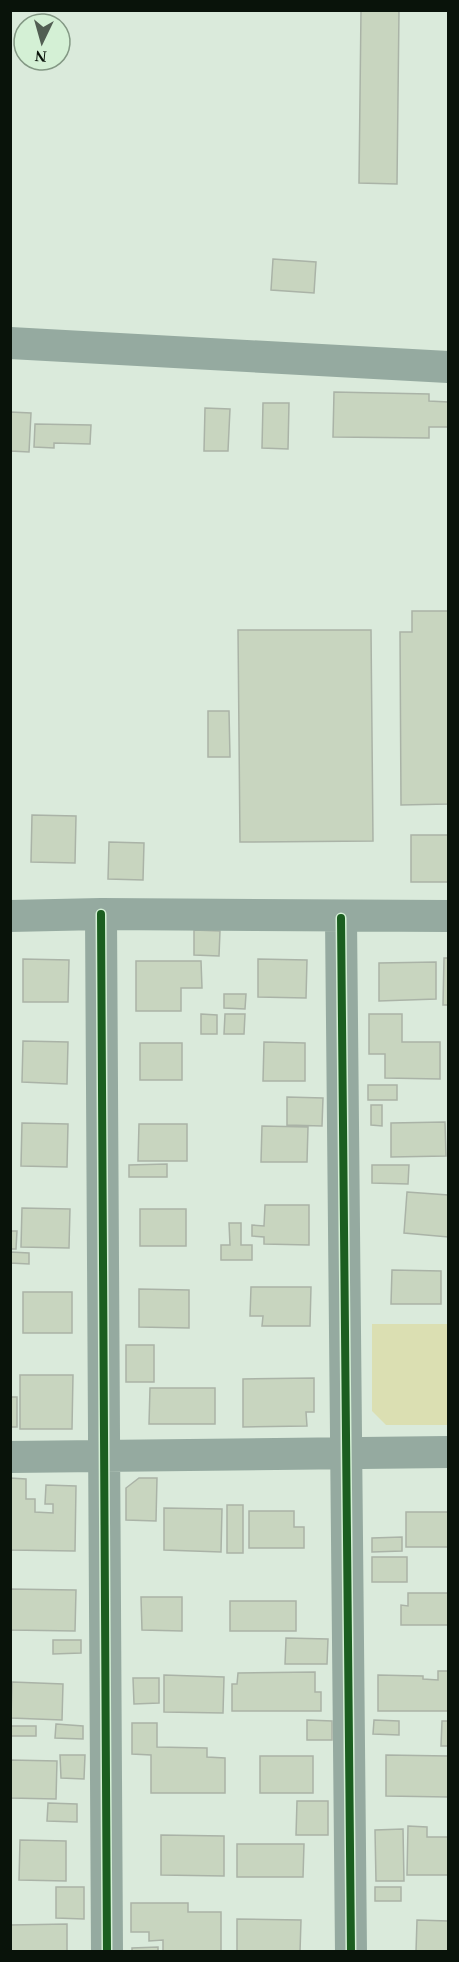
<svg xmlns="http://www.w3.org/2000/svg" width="459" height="1962" viewBox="0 0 459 1962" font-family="'Times New Roman',serif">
<rect width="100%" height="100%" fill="#daeadb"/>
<path fill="#dbdfb2" d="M372 1324H448V1425H386L372 1411Z"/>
<path fill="#c8d5bf" stroke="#aab3a7" stroke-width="1.5" d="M361 10H399L397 184 359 183Z
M273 259 316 262 314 293 271 290Z
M334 392 429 394V401L448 402V427H429V438L333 437Z
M263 403H289L288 449 262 448Z
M205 408 230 409 228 451H204Z
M10 412 31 413 29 452 10 451Z
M35 424 91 425 90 444 54 443V448L34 447Z
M412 611H448V804L401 805 400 632H412Z
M238 630H371L373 841 240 842Z
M208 711H229L230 757H208Z
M32 815 76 816 75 863 31 862Z
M411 835H448V882H411Z
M109 842 144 843 143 880 108 879Z
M194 930 220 931 219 956 194 955Z
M444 958H448V1005H443Z
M23 959 69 960 68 1002H23Z
M258 959 307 960 306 998 258 997Z
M136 961H201L202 988H181V1011H136Z
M436 962V999L379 1001V963Z
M224 994H246L245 1009 224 1008Z
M201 1014 217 1015V1034H201Z
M225 1014H245L244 1034H224Z
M369 1014H402V1042H440V1079L385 1078V1054H369Z
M23 1041 68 1042 67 1084 22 1082Z
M264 1042 305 1043V1081H263Z
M140 1043H182V1080H140Z
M368 1085H397V1100H368Z
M287 1097 323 1098 322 1126 287 1125Z
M371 1105H382V1126L371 1125Z
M445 1122 446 1156 391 1157V1123Z
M22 1123 68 1124 67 1167 21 1166Z
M139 1124H187V1161H138Z
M262 1126 308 1127 307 1162H261Z
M167 1164V1177H129V1165Z
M372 1165H409L408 1184 372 1183Z
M407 1192 448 1195V1237L404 1233Z
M265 1205H309V1245L264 1244V1237L252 1236V1225L264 1226Z
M22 1208 70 1209 69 1248 21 1247Z
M140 1209H186V1246H140Z
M229 1223H241V1245H252V1260H221V1245H230Z
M10 1231H17L16 1249H10Z
M10 1252 29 1253V1264L10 1263Z
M392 1270 441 1271V1304H391Z
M251 1287H311L310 1326H262L263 1316H250Z
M139 1289 189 1290V1328L139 1327Z
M23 1292H72V1333H23Z
M126 1345H154V1382H126Z
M20 1375H73L72 1429H20Z
M314 1378V1412H306L307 1426 243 1427V1379Z
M150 1388H215V1424H149Z
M10 1397H17V1427H10Z
M10 1478 26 1479V1499H35V1512L53 1513V1504H45L46 1485 76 1486 75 1551 10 1550Z
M139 1478H157L156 1521 126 1520V1488Z
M227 1505H243V1553H227Z
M164 1508 222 1509 221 1552 164 1550Z
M249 1511H294V1527H304V1548H249Z
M406 1512H448V1547H406Z
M402 1537V1551L372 1552V1538Z
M372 1557H407V1582H372Z
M10 1589 76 1590 75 1631 10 1630Z
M408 1593H448V1625H401V1605L408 1606Z
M141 1597H182V1631L142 1630Z
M230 1601H296V1631H230Z
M286 1638 328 1639 327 1664H285Z
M53 1640H81V1653L53 1654Z
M438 1671H448V1711H378V1675L423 1676V1679L438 1680Z
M315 1672V1692H321V1711H232V1684H237L238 1673Z
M164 1675 224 1677 223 1713 164 1712Z
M133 1678H159V1703L134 1704Z
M12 1682 63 1684 62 1720 11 1718Z
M307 1720 332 1721V1740H307Z
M374 1720 399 1721V1735L373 1734Z
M442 1721H448V1746H441Z
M132 1723H157V1747L207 1748V1757L225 1758V1793H151V1755L132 1754Z
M56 1724 83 1726V1739L55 1738Z
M11 1726H36V1736H11Z
M60 1755H85L84 1779 61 1778Z
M386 1755 448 1756V1797L386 1796Z
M260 1756H313V1793H260Z
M10 1760 57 1761 56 1799 10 1798Z
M297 1801H328V1835H296Z
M48 1803 77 1804V1822L47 1821Z
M408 1826 427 1827V1837H448V1875H407Z
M403 1829 404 1881H376L375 1830Z
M161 1835 224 1836V1876L161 1875Z
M20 1840 66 1841V1881L19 1880Z
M237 1844H304L303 1877H237Z
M56 1887H84V1919L56 1918Z
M375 1887H401V1901H375Z
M131 1903H188V1912H221V1952H163V1940L149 1941V1932H131Z
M237 1919 301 1920 300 1952H237Z
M417 1920 448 1921V1952H416Z
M67 1924V1952H10V1925Z
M158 1947V1952H132V1948Z"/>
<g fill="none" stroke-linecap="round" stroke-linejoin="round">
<path stroke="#95aaa0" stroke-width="32" d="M10 343 448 367
M101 914 107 1952
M10 916 101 914 448 916
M341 918 351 1952
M10 1457 448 1452"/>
<g stroke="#d4f0d5" stroke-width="11">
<path id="cycleway" d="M101 914 107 1952
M341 918 351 1952"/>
</g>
<use href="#cycleway" stroke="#1b5e20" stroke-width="8"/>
</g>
<rect width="459" height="1962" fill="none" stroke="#09130a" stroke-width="24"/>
<g transform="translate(42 42) rotate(185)"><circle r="28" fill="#d4f0d5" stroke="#839884" stroke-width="1.5"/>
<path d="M0-4.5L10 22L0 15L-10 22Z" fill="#525e53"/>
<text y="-9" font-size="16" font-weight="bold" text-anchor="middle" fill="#09130a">N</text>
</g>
</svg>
